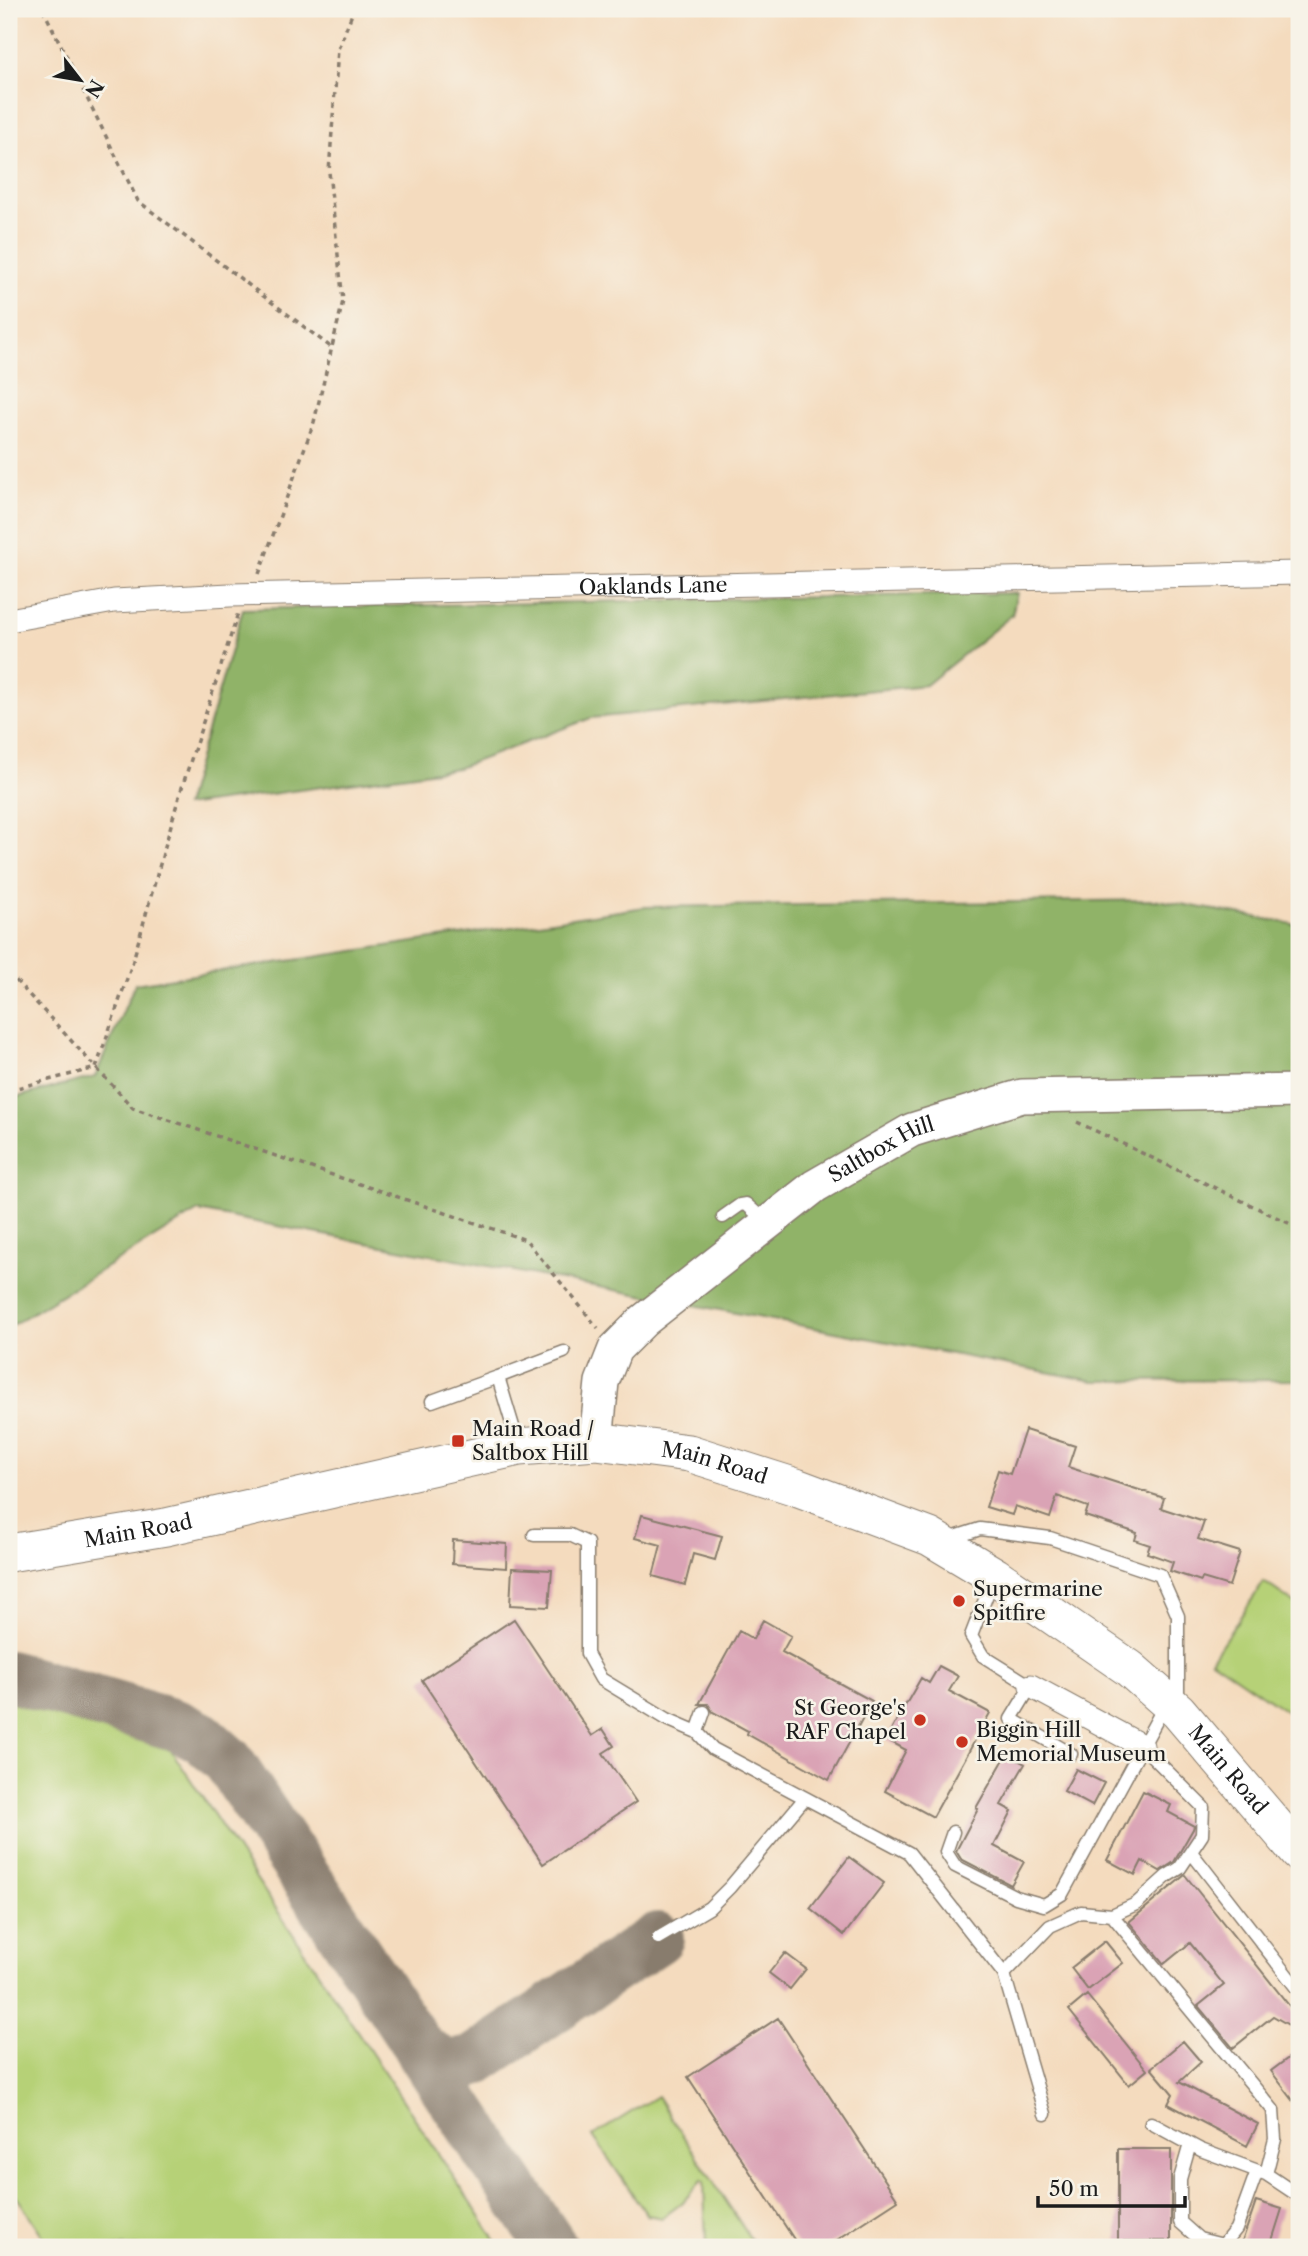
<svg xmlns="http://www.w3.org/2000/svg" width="1308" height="2256" viewBox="0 0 1308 2256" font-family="'Libre Caslon Text',serif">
<rect width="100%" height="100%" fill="#f7f3e8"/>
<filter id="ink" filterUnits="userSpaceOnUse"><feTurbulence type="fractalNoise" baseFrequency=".0143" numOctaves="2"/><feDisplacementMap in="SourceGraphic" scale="14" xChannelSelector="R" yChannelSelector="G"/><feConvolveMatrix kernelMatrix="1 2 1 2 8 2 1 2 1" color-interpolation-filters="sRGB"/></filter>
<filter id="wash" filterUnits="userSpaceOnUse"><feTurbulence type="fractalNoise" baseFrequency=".00686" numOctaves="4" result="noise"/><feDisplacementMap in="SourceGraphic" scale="28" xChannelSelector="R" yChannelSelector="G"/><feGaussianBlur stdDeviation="1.57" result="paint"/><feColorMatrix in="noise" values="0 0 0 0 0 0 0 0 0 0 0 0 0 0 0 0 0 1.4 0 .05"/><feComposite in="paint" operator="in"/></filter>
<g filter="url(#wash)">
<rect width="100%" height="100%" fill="#f4dbbe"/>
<path fill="#b6d177" stroke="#69764a" stroke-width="2" d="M1264 1582 1299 1606V1714L1296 1718 1211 1660Z
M9 1699 171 1750 500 2247H50L9 2185Z
M657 2096 756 2247H706L704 2181 702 2180 682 2203 662 2218 647 2215 593 2136Z"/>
<path fill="#90b368" stroke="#566842" stroke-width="2" d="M1017 593 1012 615 926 685 591 718 458 768 185 806 243 609Z
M1158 900 1299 925V1380L1094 1381 198 1211 9 1327V1099L95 1077 135 984 645 907Z"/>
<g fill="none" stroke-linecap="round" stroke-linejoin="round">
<path stroke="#887c6d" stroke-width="52" d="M9 1676 178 1726 201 1737 228 1761 552 2247
M419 2046C437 2064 451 2070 475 2060L658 1938"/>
</g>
<g id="blocks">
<path fill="#daa3b5" d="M1025 1430 1075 1446 1068 1467 1164 1498 1161 1508 1204 1522 1198 1539 1240 1552 1229 1586 1202 1578 1201 1581 1170 1571 1173 1562 1147 1553 1150 1545 1135 1540 1137 1533 1085 1516 1088 1507 1057 1496 1050 1518 1015 1506 1012 1515 986 1507 998 1470 1010 1474Z
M642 1515 722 1536 715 1560 693 1554 685 1585 653 1576 661 1545 635 1538Z
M453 1540 507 1544 506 1568 452 1564Z
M512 1568 552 1570 549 1607 510 1605Z
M514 1619 592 1736 603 1729 614 1746 603 1753 636 1802 543 1864 422 1680Z
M763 1620 791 1636 782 1652 872 1701 829 1780 747 1734 748 1731 713 1712 708 1704H699L739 1631 753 1639Z
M939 1666 958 1676 949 1691 990 1713 933 1817 885 1791 906 1750 886 1739 921 1678 929 1683Z
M1007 1754 1025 1764 1001 1805 1012 1811 994 1846 1024 1862 1011 1885 961 1859 956 1851 978 1809 976 1808Z
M1076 1769 1104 1783 1092 1806 1064 1791Z
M1143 1791 1171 1805 1168 1812 1194 1826 1193 1829 1174 1862 1160 1871 1142 1861 1135 1875 1107 1860Z
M849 1857 884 1883 844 1935 810 1908Z
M1185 1875 1299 2018V2031L1273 2016 1233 2048 1198 2006 1224 1985 1190 1943 1164 1964 1129 1922Z
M1105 1941 1123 1963 1088 1990 1071 1968Z
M785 1953 806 1969 790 1989 769 1973Z
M1087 1995 1147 2070 1129 2085 1069 2010Z
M778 2018 898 2200 826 2247H799L688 2077Z
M1183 2041 1201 2062 1179 2082 1258 2124 1247 2146 1168 2104 1173 2094 1151 2068Z
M1299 2050V2108L1271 2071Z
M1118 2149H1171V2241H1118Z
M1256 2201 1282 2209 1270 2247H1259L1242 2242Z"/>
</g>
</g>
<g filter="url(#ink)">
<use href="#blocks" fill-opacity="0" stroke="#887c6d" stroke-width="2"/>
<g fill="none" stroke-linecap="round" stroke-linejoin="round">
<g stroke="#887c6d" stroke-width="15">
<path id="lane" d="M723 1217 740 1205 746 1204 767 1223
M498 1377 564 1352
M432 1401 498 1377 518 1443
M534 1535H570L587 1543V1654L601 1679 667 1719 697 1732
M946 1540 980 1529 1050 1538 1160 1575 1178 1616V1701
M993 1579 971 1636 983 1656 1031 1686 1011 1719 1071 1754
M704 1712 697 1732 713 1749 909 1853 1004 1974 1045 2114
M953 1832 946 1852 955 1866 1016 1897 1044 1905 1062 1894 1166 1703
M1191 1852 1299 1991
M1112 1915 1273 2110 1275 2139 1266 2174
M658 1938 709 1908 730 1887 805 1798
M1004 1974 1050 1926 1081 1912 1112 1915 1136 1904 1167 1876 1180 1868 1202 1835 1203 1807 1142 1746
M1151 2123 1201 2150 1266 2174 1299 2196
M1190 2144 1180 2179V2222L1199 2239 1223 2245 1236 2229 1257 2171"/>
</g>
<g stroke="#887c6d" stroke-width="25">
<g id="street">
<path id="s1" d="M9 620 114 601 230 595 1299 573"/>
<path d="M1031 1686 1142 1746"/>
</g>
</g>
<g stroke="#887c6d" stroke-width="36">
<g id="secondary">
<path id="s2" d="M596 1441 602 1382 615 1349 643 1321 815 1186 912 1130 1022 1096 1299 1091"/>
</g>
</g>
<g stroke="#887c6d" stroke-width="39">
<g id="primary">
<path id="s3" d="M9 1553 166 1527 519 1447 596 1441 689 1453 796 1487 930 1537 995 1576 1129 1668 1178 1711 1299 1853"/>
</g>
</g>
<path stroke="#887c6d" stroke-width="3.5" stroke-dasharray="5 5" stroke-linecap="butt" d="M43 9 138 201 332 348
M259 574 314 422 343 301 329 172 338 49 354 9
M9 973 133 1108 526 1240 598 1328
M9 1090 96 1068 132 964 178 800 238 613
M1077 1122 1299 1228"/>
<use href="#lane" stroke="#fff" stroke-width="12"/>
<use href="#street" stroke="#fff" stroke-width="23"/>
<use href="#secondary" stroke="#fff" stroke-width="33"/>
<use href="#primary" stroke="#fff" stroke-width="37"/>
</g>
</g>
<g fill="#c8321e" stroke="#f7f3e8" stroke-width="2.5">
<rect x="451" y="1434" width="14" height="14" rx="3.5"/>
<circle cx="959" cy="1601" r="7"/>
<circle cx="920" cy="1720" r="7"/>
<circle cx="962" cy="1742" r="7"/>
</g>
<g text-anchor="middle" stroke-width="5" stroke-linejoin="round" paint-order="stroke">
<g font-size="21" fill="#1c1c1c" stroke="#f7f3e8">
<text dy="7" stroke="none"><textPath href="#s1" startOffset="646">Oaklands Lane</textPath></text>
<text dy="7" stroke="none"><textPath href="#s2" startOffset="429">Saltbox Hill</textPath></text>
<text dy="7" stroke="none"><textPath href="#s3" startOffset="719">Main Road</textPath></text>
<text dy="7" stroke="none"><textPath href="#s3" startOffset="131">Main Road</textPath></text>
<text dy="7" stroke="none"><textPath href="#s3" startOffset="1328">Main Road</textPath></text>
</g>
<g font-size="21" fill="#1c1c1c" stroke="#f7f3e8" text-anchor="start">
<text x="472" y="1436">Main Road /<tspan x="472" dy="24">Saltbox Hill</tspan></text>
<text x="973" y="1596">Supermarine<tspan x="973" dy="24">Spitfire</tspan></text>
<text x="906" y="1715" text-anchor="end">St George's<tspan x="906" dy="24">RAF Chapel</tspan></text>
<text x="976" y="1737">Biggin Hill<tspan x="976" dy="24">Memorial Museum</tspan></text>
</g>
</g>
<rect width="1308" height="2256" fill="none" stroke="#f7f3e8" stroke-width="35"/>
<g transform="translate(80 80) rotate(121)" stroke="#f7f3e8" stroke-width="5" paint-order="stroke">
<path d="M0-5L12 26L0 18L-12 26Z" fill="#1c1c1c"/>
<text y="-10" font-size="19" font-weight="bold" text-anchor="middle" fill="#1c1c1c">N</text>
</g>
<path d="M1038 2196v10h147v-10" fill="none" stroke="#1c1c1c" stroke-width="3.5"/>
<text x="1049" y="2196" font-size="21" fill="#1c1c1c" stroke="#f7f3e8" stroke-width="5" paint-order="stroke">50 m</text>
</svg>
